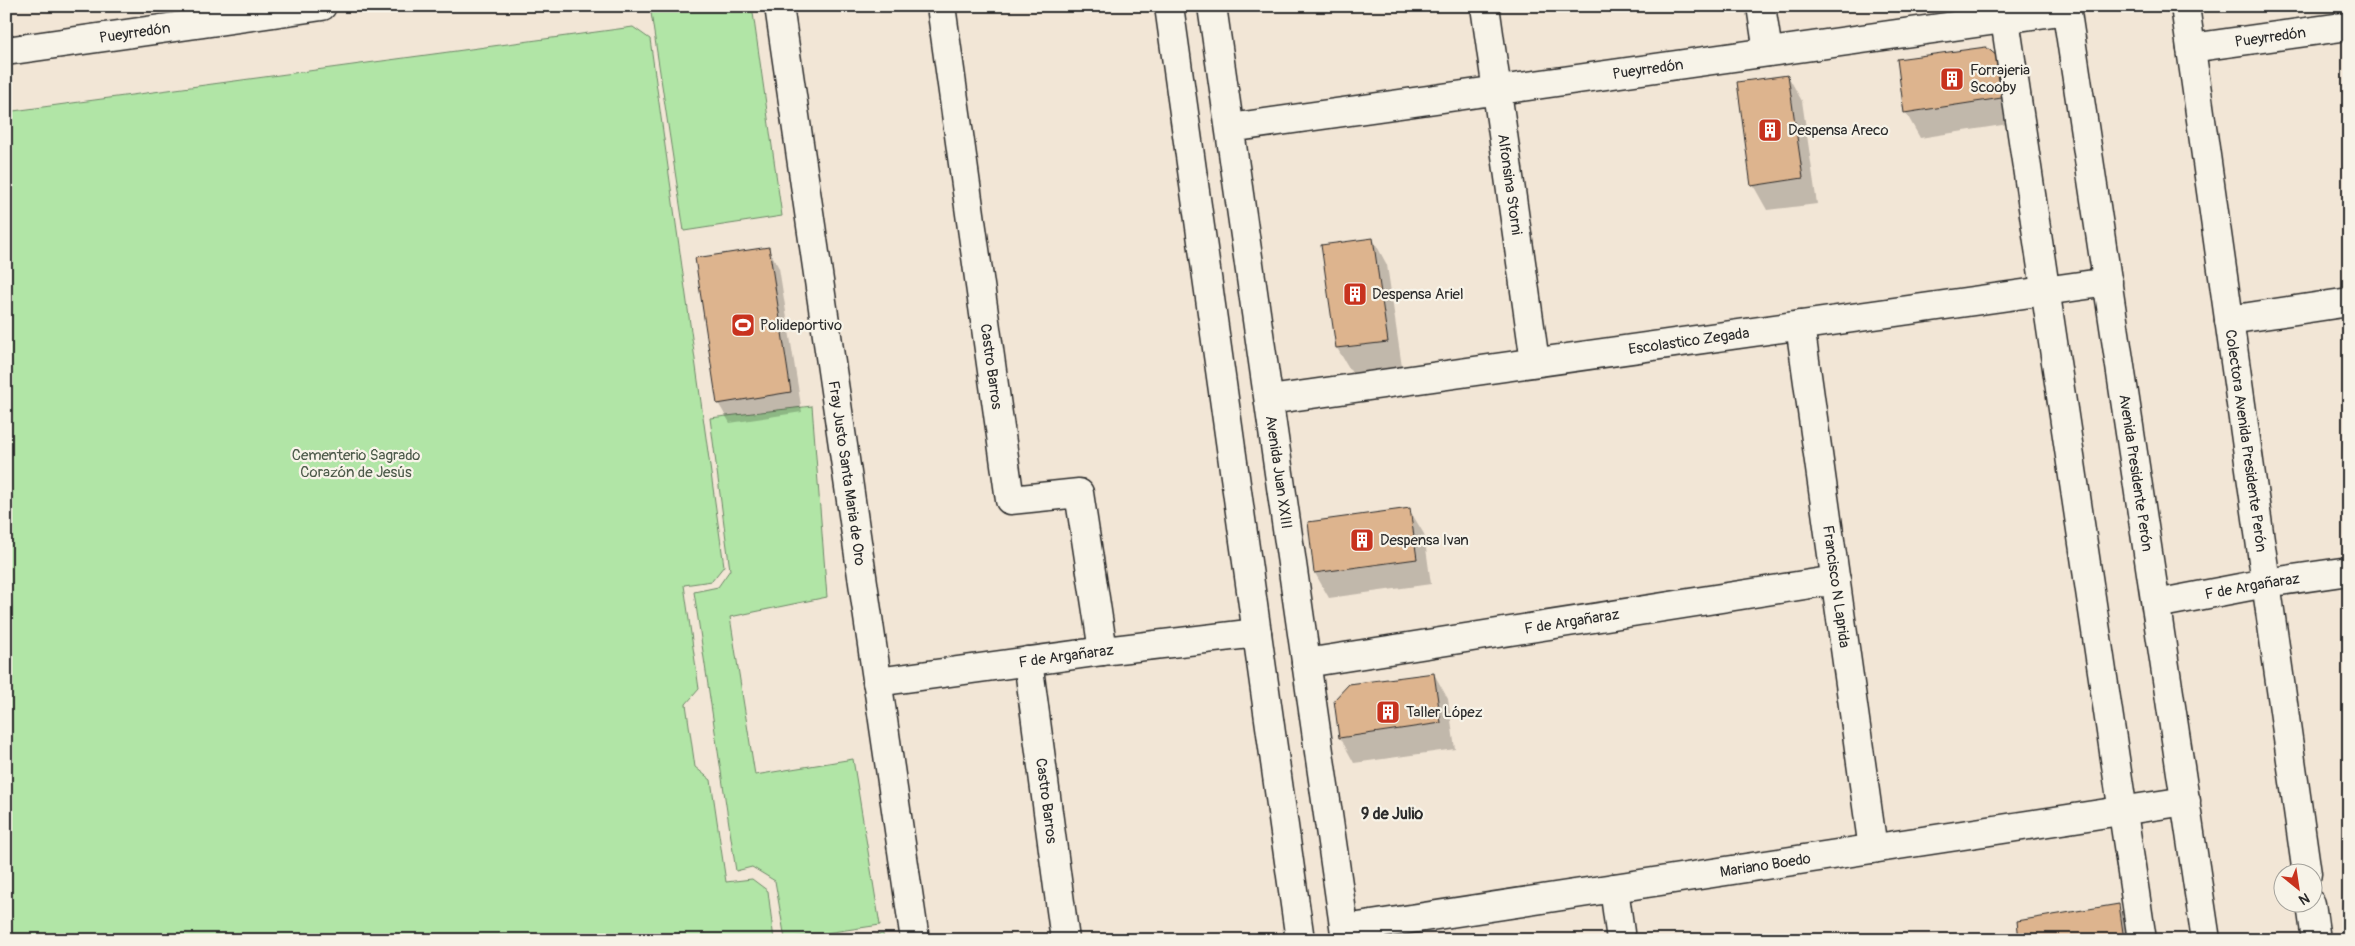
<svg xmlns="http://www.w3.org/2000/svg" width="2355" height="946" viewBox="0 0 2355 946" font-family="Pangolin,sans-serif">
<rect width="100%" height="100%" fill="#f2e6d6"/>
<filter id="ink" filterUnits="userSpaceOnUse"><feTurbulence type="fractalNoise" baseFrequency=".02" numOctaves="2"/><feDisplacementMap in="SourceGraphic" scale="10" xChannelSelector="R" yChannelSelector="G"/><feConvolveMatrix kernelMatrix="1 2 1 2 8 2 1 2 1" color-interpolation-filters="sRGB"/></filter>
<g filter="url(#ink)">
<path fill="#b1e5a6" stroke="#6e8868" d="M650 6H752L782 216 684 231Z
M633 27 650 39 724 566 712 581 684 585 699 689 686 704 695 767 711 780 726 882 752 879 768 891 774 940H6V112Z
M812 406 827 597 730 617 755 775 853 759 880 925 785 939 775 881 752 867 736 871 694 592 718 587 730 570 710 418Z
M883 934 884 940H847Z"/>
<path fill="#0003" d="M1898 61H2001L2021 122 1920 138 1906 113Z
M1788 76 1802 101 1817 204 1767 210 1753 185Z
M1373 239 1387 265 1402 367 1352 373 1337 348 1323 247Z
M768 248 779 268 802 412 730 423 718 403Z
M1409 509 1424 534 1431 584 1329 598 1315 573Z
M1434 674 1448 699 1455 749 1354 763 1340 737Z
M2118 905 2132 930 2134 940H2020Z"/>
<path fill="#ddb48e" stroke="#2b2b2b" d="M1986 47 2002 60 2008 97 1904 113 1897 59Z
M1788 75 1803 178 1751 186 1737 82Z
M1373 238 1388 342 1336 348 1321 245Z
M769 247 791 392 717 404 695 258Z
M1410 508 1417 559 1314 573 1308 522Z
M1434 673 1441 723 1339 738 1334 700 1349 684Z
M2119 904 2124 940H2019L2017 921Z"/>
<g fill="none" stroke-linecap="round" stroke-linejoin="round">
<g stroke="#2b2b2b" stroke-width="31">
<g id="minor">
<path id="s1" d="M779 6 915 940"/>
<path id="s2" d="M941 6 1010 500 1079 493 1103 651"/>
<path d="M1169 6 1300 940"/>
<path id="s3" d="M1212 6 1346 940"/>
<path id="s4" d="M1485 6 1535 362"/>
<path d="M1761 6 1768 52"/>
<path d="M2003 6 2142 940"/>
<path id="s5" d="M2066 6 2206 940"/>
<path id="s6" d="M2185 6 2307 874"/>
<path id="s7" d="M2191 48 2349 26"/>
<path id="s8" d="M6 51 322 6"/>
<path id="s9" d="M1230 128 2067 10"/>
<path d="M2229 320 2349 302"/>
<path id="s10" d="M1800 325 1873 849"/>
<path id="s11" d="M1269 400 2108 282"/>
<path id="s12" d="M2156 604 2266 583 2349 571"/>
<path id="s13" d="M1028 661 1065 940"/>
<path id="s14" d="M1306 663 1836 580"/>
<path id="s15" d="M877 682 1103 651 1257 633"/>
<path d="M1614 888 1621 940"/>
<path d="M2311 904 2316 940"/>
<path id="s16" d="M1345 929 2186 801"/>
</g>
</g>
<use href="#minor" stroke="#f7f3e8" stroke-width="28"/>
</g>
</g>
<defs>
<g id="building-square" transform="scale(1.25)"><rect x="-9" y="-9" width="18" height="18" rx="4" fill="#c8321e" stroke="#f7f3e8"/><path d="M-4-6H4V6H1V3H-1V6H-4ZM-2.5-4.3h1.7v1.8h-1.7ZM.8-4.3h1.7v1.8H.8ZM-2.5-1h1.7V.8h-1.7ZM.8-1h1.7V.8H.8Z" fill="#fff"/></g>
<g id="stadium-square" transform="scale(1.25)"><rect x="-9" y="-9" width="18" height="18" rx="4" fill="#c8321e" stroke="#f7f3e8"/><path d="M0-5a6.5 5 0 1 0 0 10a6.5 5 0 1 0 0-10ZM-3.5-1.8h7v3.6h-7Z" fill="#fff"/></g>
</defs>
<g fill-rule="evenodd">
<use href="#building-square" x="1952" y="79"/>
<use href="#building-square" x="1770" y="130"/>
<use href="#building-square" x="1355" y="294"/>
<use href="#stadium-square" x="743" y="325"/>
<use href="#building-square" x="1362" y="540"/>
<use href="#building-square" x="1388" y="712"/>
</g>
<g text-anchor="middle" stroke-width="4.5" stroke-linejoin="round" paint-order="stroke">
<g font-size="15" fill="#2b2b2b" stroke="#f7f3e8">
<text dy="5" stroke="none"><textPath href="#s8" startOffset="130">Pueyrredón</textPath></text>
<text dy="5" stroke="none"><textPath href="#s7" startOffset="80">Pueyrredón</textPath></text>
<text dy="5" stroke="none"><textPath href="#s9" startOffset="422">Pueyrredón</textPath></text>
<text dy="5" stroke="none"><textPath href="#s4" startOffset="180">Alfonsina Storni</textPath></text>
<text dy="5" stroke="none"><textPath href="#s11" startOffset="424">Escolastico Zegada</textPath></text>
<text dy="5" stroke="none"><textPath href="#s2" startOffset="364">Castro Barros</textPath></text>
<text dy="5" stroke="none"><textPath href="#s6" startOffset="439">Colectora Avenida Presidente Perón</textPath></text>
<text dy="5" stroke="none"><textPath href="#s1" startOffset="472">Fray Justo Santa Maria de Oro</textPath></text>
<text dy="5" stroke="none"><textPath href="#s3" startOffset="471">Avenida Juan XXIII</textPath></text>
<text dy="5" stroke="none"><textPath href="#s5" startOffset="472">Avenida Presidente Perón</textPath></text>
<text dy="5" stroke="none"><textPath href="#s10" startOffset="264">Francisco N Laprida</textPath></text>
<text dy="5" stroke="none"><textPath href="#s12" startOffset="98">F de Argañaraz</textPath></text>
<text dy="5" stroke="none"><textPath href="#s14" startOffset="269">F de Argañaraz</textPath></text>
<text dy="5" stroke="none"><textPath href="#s15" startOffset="191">F de Argañaraz</textPath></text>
<text dy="5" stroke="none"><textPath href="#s13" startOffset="141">Castro Barros</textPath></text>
<text dy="5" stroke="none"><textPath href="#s16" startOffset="425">Mariano Boedo</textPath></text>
</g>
<g font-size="15" fill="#2b2b2b" stroke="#f7f3e8" text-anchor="start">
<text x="1970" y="75">Forrajeria<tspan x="1970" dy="17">Scooby</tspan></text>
<text x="1788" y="135">Despensa Areco</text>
<text x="1372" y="299">Despensa Ariel</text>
<text x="760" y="330">Polideportivo</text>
<text x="1380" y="545">Despensa Ivan</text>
<text x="1406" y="717">Taller López</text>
</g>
<g font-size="15" fill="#4c5a4a" stroke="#f7f3e8">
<text x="356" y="460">Cementerio Sagrado<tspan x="356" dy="17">Corazón de Jesús</tspan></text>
</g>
<g font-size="16" font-weight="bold" fill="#2b2b2b" stroke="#f7f3e8">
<text x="1392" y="819">9 de Julio</text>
</g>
</g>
<rect width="2355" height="946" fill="none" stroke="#f7f3e8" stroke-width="25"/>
<rect x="12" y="12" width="2330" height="921" fill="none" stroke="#2b2b2b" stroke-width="2" filter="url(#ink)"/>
<g transform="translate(2298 888) rotate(150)"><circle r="24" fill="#f7f3e8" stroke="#a5a39c"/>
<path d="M0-4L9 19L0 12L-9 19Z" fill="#c8321e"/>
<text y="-8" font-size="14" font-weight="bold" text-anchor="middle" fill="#2b2b2b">N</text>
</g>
</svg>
